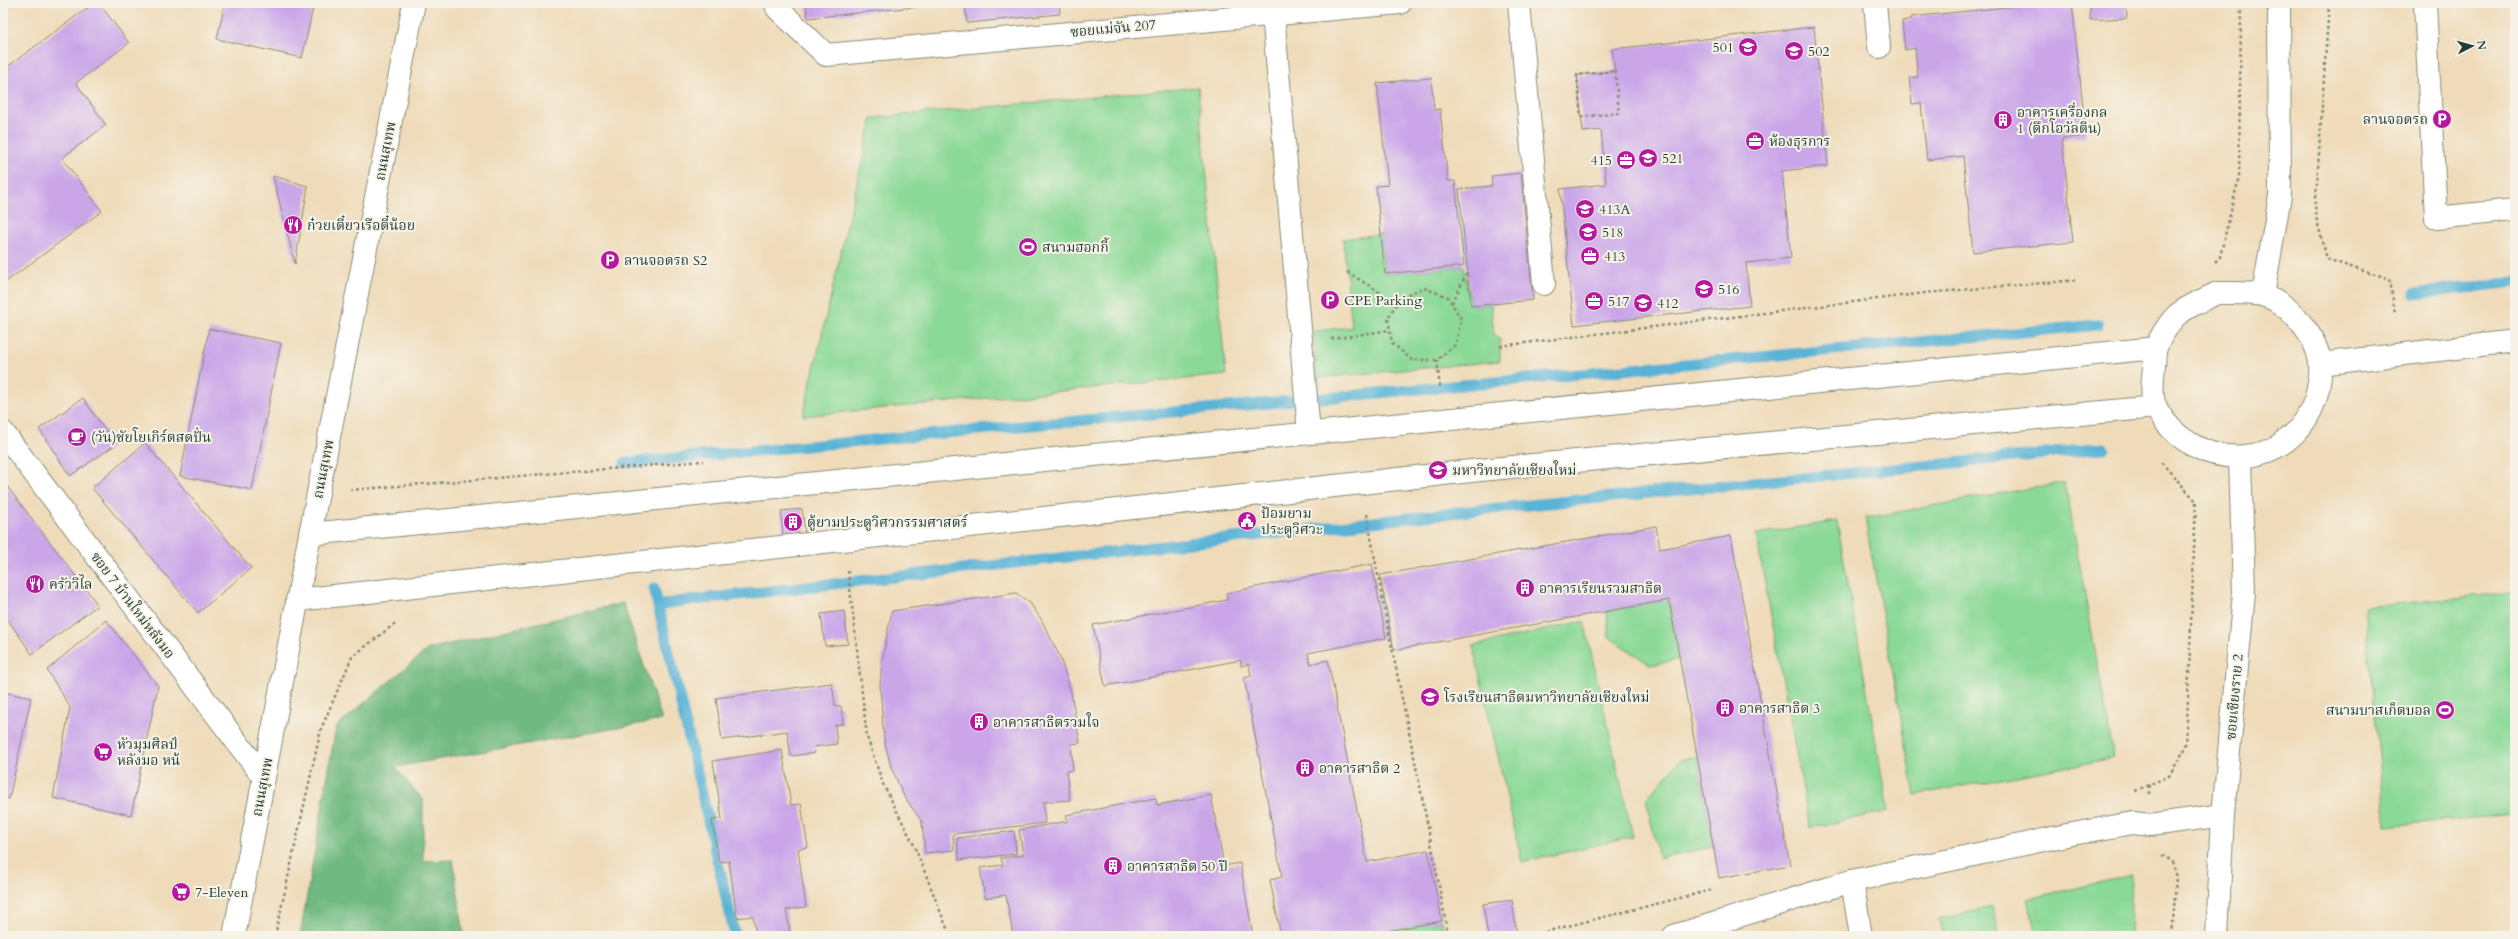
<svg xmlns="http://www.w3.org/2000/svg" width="2518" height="939" viewBox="0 0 2518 939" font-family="Cardo,'Noto Serif Thai',serif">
<rect width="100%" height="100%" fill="#f7f3e8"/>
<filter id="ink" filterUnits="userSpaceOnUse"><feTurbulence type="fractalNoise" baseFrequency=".025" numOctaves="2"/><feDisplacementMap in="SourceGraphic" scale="8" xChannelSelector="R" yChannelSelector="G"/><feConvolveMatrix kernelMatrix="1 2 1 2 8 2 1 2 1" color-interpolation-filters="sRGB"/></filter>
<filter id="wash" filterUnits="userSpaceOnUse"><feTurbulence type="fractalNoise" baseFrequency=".012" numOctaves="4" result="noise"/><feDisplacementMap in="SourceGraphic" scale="16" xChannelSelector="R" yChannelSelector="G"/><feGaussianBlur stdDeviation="0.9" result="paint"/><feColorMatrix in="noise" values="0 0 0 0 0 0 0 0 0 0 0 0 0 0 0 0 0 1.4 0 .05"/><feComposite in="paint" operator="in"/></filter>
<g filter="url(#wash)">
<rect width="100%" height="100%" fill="#efdbb9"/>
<path fill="#8bd997" stroke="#558b66" d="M1198 87 1226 375 803 416 872 118Z
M1381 234 1385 274 1464 266 1471 306 1491 304 1494 336 1500 339V361L1316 378 1314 331 1352 327 1343 239Z
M2065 482 2114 758 1915 795 1865 518Z
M1837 521 1888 811 1810 828 1756 534Z
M2515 592V814L2386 826 2364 607Z
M1669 600 1680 659 1651 665 1609 637 1607 611Z
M1584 621 1633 837 1522 862 1473 646Z
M1697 757 1713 847 1659 858 1646 799 1681 759Z
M2132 875 2130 936H2036L2028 899Z
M1992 907 1999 936H1943L1938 919Z
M1442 921 1445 936H1360Z"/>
<path fill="#70b980" stroke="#487b5a" d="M623 603 662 720 395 767 423 800V861L453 860 464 936H300L336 727 428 649Z"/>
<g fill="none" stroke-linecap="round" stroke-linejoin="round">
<path stroke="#58b3d6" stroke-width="11" d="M2414 294 2515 282
M1314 399 2098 325
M625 463 1290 401
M654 588 735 936
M658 606 676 602 1469 511 2104 448"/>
</g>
<g id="blocks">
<path fill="#caa6e9" d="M94 3H99L129 43 76 83 106 125 62 158 102 211 3 284V70Z
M225 3H314L302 58 217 39Z
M806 3H944V4L808 18Z
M965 3H1059L1060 14 967 23Z
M2046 3H2072L2086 136 2062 139 2073 242 1973 252 1963 156 1927 160 1921 103 1912 104 1909 78 1918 77 1915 48 1905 50 1902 21 1911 20V17Z
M2090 3H2126L2127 18 2090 20Z
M1814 27 1828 166 1782 171 1791 258 1746 263 1750 306 1574 325 1560 189 1606 184 1601 130 1583 132 1577 75 1615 71 1612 49Z
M1431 78 1434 110 1440 109 1448 181H1455L1464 266 1385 274 1376 186 1388 185 1377 83Z
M1521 173 1533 300 1471 306 1459 189 1492 186 1491 176Z
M273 176 308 186 295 264Z
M209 329 281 343 252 490 180 476Z
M83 398 115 445 70 476 39 429Z
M145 443 251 568 198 613 92 488Z
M3 481 98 605 32 654 3 613Z
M802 509 805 533 783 536 781 511Z
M1656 526 1660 549 1731 536 1790 865 1719 878 1669 600 1394 650 1380 575Z
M1372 564 1386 638 1308 653 1310 664 1328 660 1367 862 1428 850 1442 921 1360 936H1281L1270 880 1282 877 1244 678 1251 676 1249 664 1241 666V660L1105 686 1093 625 1227 600 1226 593Z
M1016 593 1030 603 1041 619 1060 657 1071 692 1080 743 1071 744 1073 770 1066 771 1070 800 1043 802 1045 823 953 834 954 850 925 853 922 822 904 796 891 767 884 739 880 685 882 661 891 615 892 611Z
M844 611 848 644 825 646 821 614Z
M106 620 158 686 131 815 53 798 70 707 47 670Z
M832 683 835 706H841L843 724 835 725 837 744 814 747 815 753 791 756 787 731 722 740 716 698Z
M3 692 31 698 9 799 3 797Z
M782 750 791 805 801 804 808 847 798 849 806 907 786 910 790 931 756 936 753 916 737 918 729 861 719 862 712 820 722 819 713 761Z
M1211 795 1224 866 1240 863 1253 936H1013L1006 895 985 898 980 868 1003 865 1001 858 1023 855 1019 830 1068 821 1066 815 1156 798 1157 805Z
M1014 831 1016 854 959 860 957 838Z
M1512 900 1517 936H1488L1483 904Z"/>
</g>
</g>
<g filter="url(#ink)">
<use href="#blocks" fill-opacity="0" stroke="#878c76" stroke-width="1"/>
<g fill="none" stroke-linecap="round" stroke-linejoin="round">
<g stroke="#878c76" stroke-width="24">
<path id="minor" d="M414 3 310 534 2156 348
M776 3 777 8 826 55 1400 3
M1519 3 1544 284
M1875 3 1879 47
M2425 3 2436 218 2515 210
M1273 13 1309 433
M2217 293C2231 293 2249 292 2262 295 2288 301 2318 338 2320 364 2321 373 2318 389 2316 397 2292 474 2193 475 2156 408 2150 397 2153 378 2154 366 2155 360 2154 353 2156 348 2159 339 2170 321 2177 315 2188 306 2205 299 2217 293Z
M2263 295 2280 196 2279 3
M2320 364 2515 341
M3 432 264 778
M297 600 1480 470 2156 407
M1837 885 1852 881 1861 936
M1674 936 1852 881 2067 835 2133 823 2150 825 2223 815
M2217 936 2223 815 2244 593 2240 458"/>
</g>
<g stroke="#878c76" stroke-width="24">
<path id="major" d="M234 936 310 534"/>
</g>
<path stroke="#878c76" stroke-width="2.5" stroke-dasharray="3 3" stroke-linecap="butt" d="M2329 3 2315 213 2327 259 2390 280 2395 313
M1615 71 1619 113 1581 117 1577 75Z
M2215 262 2220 257 2239 177 2241 3
M1347 272 1397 303
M1424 288 1448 297 1461 319 1456 344 1437 360H1412L1392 343 1388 318 1397 303 1401 297Z
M1452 303 1468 271
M1331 339 1390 330
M1500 346 1925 293 2077 280
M1437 360 1440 389
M350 490 704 461
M1367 514C1391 655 1424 795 1448 936
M848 571 867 737 883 784 914 845 950 936
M2149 785V794
M2135 791 2169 776 2186 747 2196 501 2160 461
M2162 855 2172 861 2176 878 2172 936
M275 936 321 729 352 657 397 622
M1528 936 1712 890"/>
<use href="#minor" stroke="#fff" stroke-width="22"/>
<use href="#major" stroke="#fff" stroke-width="22"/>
</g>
</g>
<defs>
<g id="university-disc" transform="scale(1)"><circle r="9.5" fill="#b5179e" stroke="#f7f3e8"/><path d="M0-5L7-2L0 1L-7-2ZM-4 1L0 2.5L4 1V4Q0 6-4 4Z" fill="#fff"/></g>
<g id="parking-disc" transform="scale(1)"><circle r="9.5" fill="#b5179e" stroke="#f7f3e8"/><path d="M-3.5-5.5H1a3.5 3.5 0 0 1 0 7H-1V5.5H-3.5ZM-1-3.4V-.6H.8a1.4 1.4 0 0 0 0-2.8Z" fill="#fff"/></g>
<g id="building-disc" transform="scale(1)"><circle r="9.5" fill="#b5179e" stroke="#f7f3e8"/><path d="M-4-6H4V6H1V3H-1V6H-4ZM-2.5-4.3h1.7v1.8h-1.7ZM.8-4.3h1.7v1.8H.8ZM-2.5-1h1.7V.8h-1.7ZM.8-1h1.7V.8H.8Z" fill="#fff"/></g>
<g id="office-disc" transform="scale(1)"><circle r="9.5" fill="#b5179e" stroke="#f7f3e8"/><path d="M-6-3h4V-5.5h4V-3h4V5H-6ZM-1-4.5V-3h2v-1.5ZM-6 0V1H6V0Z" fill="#fff"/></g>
<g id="restaurant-disc" transform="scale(1)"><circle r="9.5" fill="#b5179e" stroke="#f7f3e8"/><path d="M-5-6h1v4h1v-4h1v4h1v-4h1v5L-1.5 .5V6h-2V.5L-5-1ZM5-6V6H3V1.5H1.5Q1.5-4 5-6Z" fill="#fff"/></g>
<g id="stadium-disc" transform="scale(1)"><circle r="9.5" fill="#b5179e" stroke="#f7f3e8"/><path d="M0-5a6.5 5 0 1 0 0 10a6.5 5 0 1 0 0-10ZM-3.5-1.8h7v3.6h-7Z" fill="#fff"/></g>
<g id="cafe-disc" transform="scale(1)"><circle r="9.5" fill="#b5179e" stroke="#f7f3e8"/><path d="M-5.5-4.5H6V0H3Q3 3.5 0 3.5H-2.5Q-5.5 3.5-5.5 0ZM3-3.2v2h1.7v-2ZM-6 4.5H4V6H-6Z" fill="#fff"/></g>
<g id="civic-disc" transform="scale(1)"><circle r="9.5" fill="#b5179e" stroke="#f7f3e8"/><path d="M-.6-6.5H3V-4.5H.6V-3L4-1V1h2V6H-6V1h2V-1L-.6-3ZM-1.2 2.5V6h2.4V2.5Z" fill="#fff"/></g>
<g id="school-disc" transform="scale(1)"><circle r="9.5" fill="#b5179e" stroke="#f7f3e8"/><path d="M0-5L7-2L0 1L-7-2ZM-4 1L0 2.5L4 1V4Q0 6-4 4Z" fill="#fff"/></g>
<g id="supermarket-disc" transform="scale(1)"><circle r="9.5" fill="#b5179e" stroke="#f7f3e8"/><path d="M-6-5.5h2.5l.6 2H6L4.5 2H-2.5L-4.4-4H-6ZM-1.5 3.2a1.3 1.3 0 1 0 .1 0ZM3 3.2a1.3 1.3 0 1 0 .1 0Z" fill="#fff"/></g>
</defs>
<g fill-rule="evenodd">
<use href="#university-disc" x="1748" y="47"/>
<use href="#university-disc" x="1794" y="51"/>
<use href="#parking-disc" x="2442" y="119"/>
<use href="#building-disc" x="2003" y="120"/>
<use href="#office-disc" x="1755" y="141"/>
<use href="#university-disc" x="1648" y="158"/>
<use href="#office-disc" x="1626" y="160"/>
<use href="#university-disc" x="1585" y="209"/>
<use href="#restaurant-disc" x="293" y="225"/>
<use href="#university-disc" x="1588" y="232"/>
<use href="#stadium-disc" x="1028" y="247"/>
<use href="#office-disc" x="1590" y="256"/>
<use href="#parking-disc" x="610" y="260"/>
<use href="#university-disc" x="1704" y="289"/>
<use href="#parking-disc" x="1330" y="300"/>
<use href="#office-disc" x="1594" y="301"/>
<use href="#university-disc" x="1643" y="303"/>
<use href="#cafe-disc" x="77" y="437"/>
<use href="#university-disc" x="1438" y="470"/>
<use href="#civic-disc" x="1247" y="521"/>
<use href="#building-disc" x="793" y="522"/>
<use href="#restaurant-disc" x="35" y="584"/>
<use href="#building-disc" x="1525" y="588"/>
<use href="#school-disc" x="1430" y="697"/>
<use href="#building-disc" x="1725" y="708"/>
<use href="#stadium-disc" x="2445" y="710"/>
<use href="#building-disc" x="979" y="722"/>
<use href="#supermarket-disc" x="103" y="752"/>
<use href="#building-disc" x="1305" y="768"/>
<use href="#building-disc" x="1113" y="866"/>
<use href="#supermarket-disc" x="181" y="892"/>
</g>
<g text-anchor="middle" stroke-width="4" stroke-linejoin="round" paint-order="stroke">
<g font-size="14" fill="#1f3d34" stroke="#f7f3e8">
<text transform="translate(1113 28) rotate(-5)" y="5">ซอยแม่จัน 207</text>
<text transform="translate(385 151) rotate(-79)" y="5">ถนนสุเทพ</text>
<text transform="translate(323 469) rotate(-79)" y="5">ถนนสุเทพ</text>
<text transform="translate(133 605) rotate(53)" y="5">ซอย 7 บ้านใหม่หลังมอ</text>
<text transform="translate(2234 697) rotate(-85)" y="5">ซอยเชียงราย 2</text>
<text transform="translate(262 787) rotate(-79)" y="5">ถนนสุเทพ</text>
</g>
<g font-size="14" fill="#1f3d34" stroke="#f7f3e8" text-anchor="start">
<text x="1734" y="52" text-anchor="end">501</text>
<text x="1808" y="56">502</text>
<text x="2017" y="117">อาคารเครื่องกล<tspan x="2017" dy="16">1 (ตึกโอวัลติน)</tspan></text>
<text x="2428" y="124" text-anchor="end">ลานจอดรถ</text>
<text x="1769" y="146">ห้องธุรการ</text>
<text x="1662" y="163">521</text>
<text x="1612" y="165" text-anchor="end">415</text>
<text x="1599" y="214">413A</text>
<text x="307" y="230">ก๋วยเตี๋ยวเรือตี๋น้อย</text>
<text x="1602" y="237">518</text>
<text x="1042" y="252">สนามฮอกกี้</text>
<text x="1604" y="261">413</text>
<text x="624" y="265">ลานจอดรถ S2</text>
<text x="1718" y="294">516</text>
<text x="1344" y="305">CPE Parking</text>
<text x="1608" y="306">517</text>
<text x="1657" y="308">412</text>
<text x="91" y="442">(วัน)ชัยโยเกิร์ตสดปั่น</text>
<text x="1452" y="475">มหาวิทยาลัยเชียงใหม่</text>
<text x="1261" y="518">ป้อมยาม<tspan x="1261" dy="16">ประตูวิศวะ</tspan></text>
<text x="807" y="527">ตู้ยามประตูวิศวกรรมศาสตร์</text>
<text x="49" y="589">ครัววิไล</text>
<text x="1539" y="593">อาคารเรียนรวมสาธิต</text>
<text x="1444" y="702">โรงเรียนสาธิตมหาวิทยาลัยเชียงใหม่</text>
<text x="1739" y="713">อาคารสาธิต 3</text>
<text x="2431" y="715" text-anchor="end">สนามบาสเก็ตบอล</text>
<text x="993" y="727">อาคารสาธิตรวมใจ</text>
<text x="117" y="749">หัวมุมศิลป์<tspan x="117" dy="16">หลังมอ หน้</tspan></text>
<text x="1319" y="773">อาคารสาธิต 2</text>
<text x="1127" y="871">อาคารสาธิต 50 ปี</text>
<text x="195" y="897">7-Eleven</text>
</g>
</g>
<rect width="2518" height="939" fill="none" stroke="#f7f3e8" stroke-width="16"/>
<g transform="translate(2472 46) rotate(84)" stroke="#f7f3e8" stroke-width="3" paint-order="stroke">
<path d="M0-3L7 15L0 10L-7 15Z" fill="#1f3d34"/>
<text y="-6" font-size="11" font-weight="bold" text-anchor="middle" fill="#1f3d34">N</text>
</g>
</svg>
